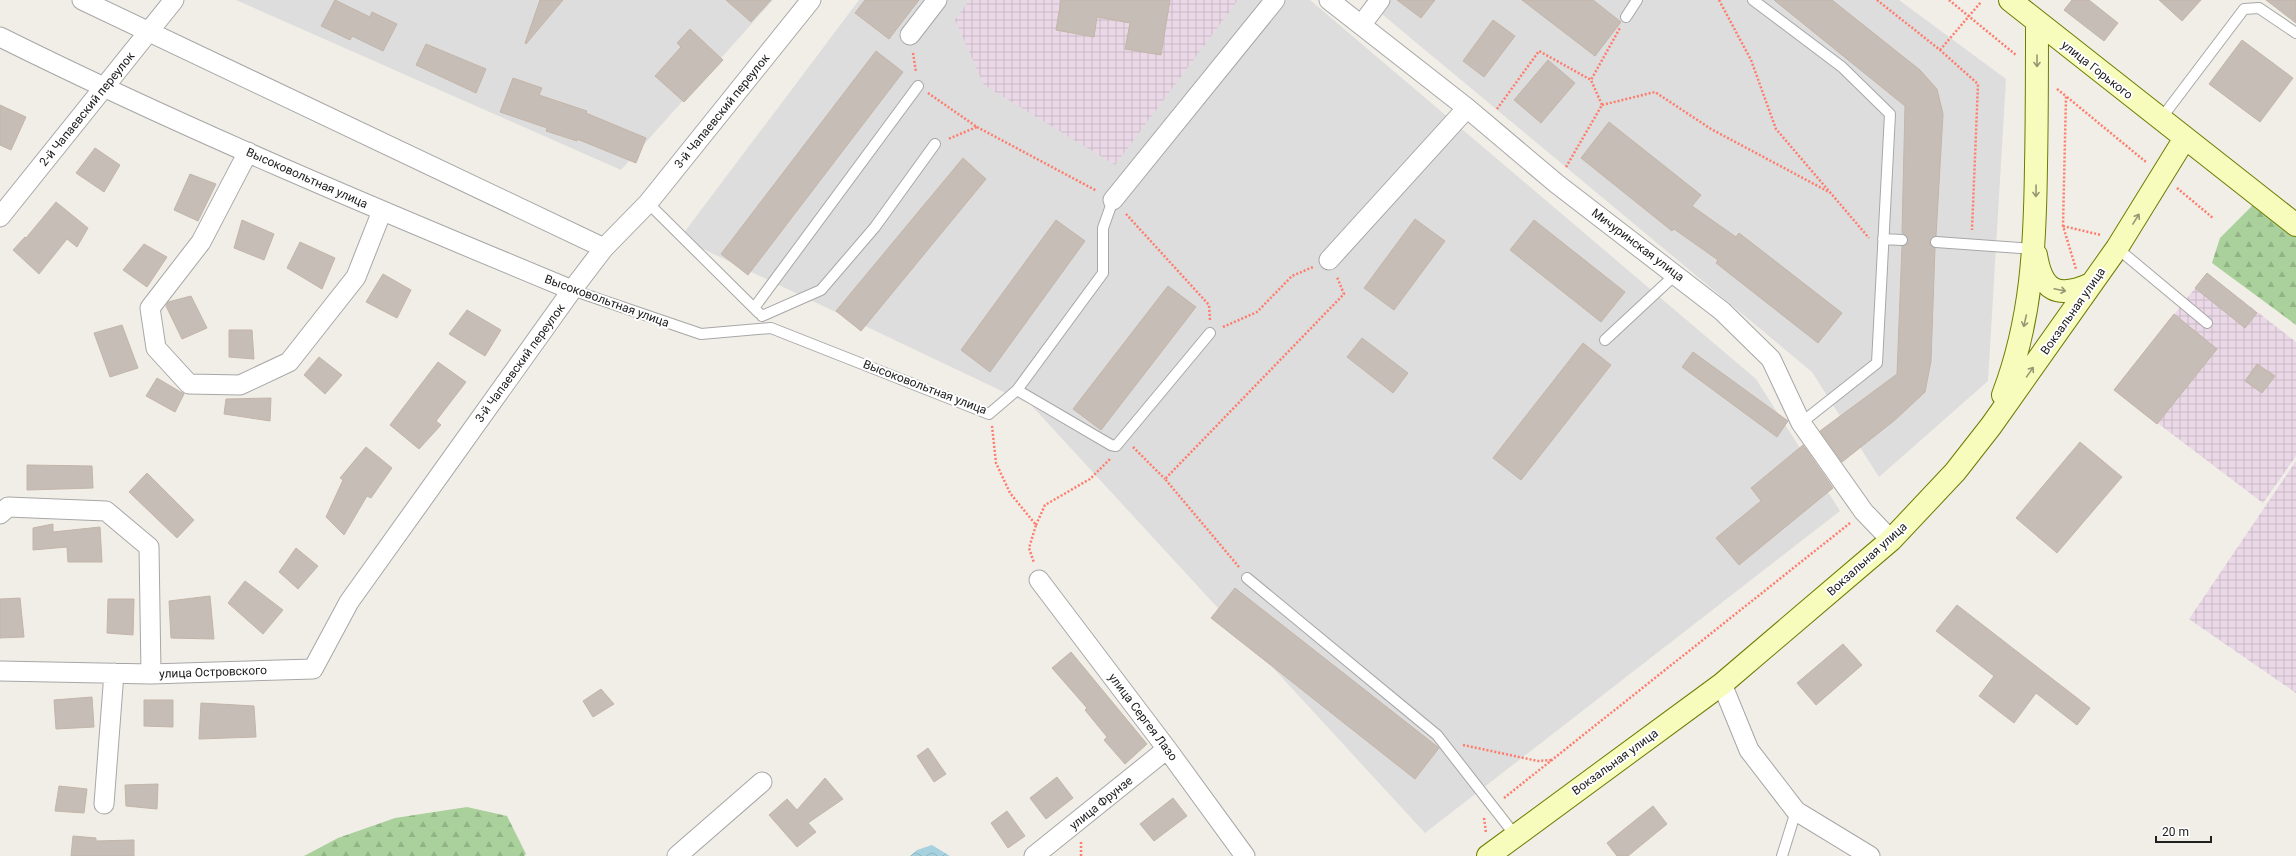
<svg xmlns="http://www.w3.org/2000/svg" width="2296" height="856" viewBox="0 0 2296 856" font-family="Roboto,sans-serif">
<defs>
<pattern id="industrial-grid" width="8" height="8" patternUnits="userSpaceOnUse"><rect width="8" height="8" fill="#ead8e7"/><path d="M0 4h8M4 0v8" fill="none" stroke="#c8b9c6"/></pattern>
<pattern id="forest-firs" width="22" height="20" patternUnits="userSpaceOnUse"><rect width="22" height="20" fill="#aad19b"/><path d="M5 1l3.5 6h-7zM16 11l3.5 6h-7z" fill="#92b385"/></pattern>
<pattern id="water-waves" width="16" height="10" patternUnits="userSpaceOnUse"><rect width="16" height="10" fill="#a6d2df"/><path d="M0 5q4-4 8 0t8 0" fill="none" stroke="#8fb4bf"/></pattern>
</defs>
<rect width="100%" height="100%" fill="#f1eee7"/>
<path fill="#dedddd" d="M236 0H773L621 170Z
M859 0H1310L1756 379 1840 511 1425 833 1031 405 680 238Z
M1365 0H1899L2006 79 1988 381 1879 477 1812 372Z"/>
<path fill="url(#industrial-grid)" d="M969 0H1238L1115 165 984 85 955 20Z
M2207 273 2296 342V456L2263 503 2114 390Z
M2296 461V693L2189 619Z"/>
<path fill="url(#forest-firs)" d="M2254 204 2296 237V325L2212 263 2220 238Z
M467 807 507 816 526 854 524 856H304L338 838 395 818Z"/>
<path fill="url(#water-waves)" d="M932 845 950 856H910L917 850Z"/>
<path fill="#c6bdb6" stroke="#c3b5a8" d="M335 0 370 17 372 12 397 24 383 51 352 36 350 40 321 26Z
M540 0H563L526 44 525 43Z
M726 0H771L751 22Z
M865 0H919L889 39 855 13Z
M1061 0H1170L1161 55 1125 49 1130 23 1097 17 1094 37 1056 30Z
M1397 0H1435L1421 18Z
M1522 0H1593L1621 22 1595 56Z
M1774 0H1832L1920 70 1937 89 1943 114 1936 236 1930 241V245L1935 248 1931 361 1925 392 1895 420 1842 462 1820 431 1897 374 1902 246 1907 244 1908 240 1906 235 1902 233 1905 106Z
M2072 0H2089L2118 23 2104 41 2064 10Z
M2159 0H2201L2182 21Z
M2266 0H2296V23Z
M1493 20 1515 36 1484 77 1463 61Z
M690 29 723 60 684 102 655 76 681 47 677 43Z
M2242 40 2293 78 2260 122 2209 84Z
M426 44 486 69 476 93 416 65Z
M876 51 903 72 748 275 721 254Z
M1548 60 1575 83 1541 123 1514 100Z
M513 78 542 88 539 95 587 111 586 113 646 138 636 163 577 139V141L546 131 547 128 500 112Z
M0 105 26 117 11 150 0 145Z
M1609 122 1701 195 1692 206 1736 237 1739 233 1842 313 1818 343 1716 263 1718 260 1674 229 1672 231 1581 158Z
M95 148 120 165 104 192 76 173Z
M963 158 986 179 861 331 836 311Z
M190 174 216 184 198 221 174 210Z
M56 202 88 228 77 247 67 239 39 274 13 250 25 237 26 238Z
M1415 219 1445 241 1394 310 1364 288Z
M242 220 274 234 264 260 234 248Z
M1056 220 1085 241 990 372 961 350Z
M1534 220 1625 292 1601 322 1510 250Z
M300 242 335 258 322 289 287 268Z
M144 244 167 257 147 287 123 270Z
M2207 273 2257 313 2245 328 2195 288Z
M383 274 411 290 397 318 366 302Z
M1168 286 1196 307 1101 430 1073 409Z
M191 296 207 328 182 339 166 306 168 302Z
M467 310 501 330 485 356 449 334Z
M2174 314 2217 349 2157 424 2114 390Z
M122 325 138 368 110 377 94 333Z
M229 330H252L254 359 229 357Z
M1362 338 1408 373 1393 393 1347 357Z
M1583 343 1611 365 1521 480 1493 458Z
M1693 352 1788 421 1777 437 1682 367Z
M319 357 342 375 325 394 304 375Z
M438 362 466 382 436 421 441 425 419 449 390 425Z
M2257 364 2275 376 2262 393 2245 381Z
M157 378 184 394 175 412 146 396Z
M271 398 270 421 224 414 226 399Z
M2080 442 2122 477 2057 553 2016 518Z
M1803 445 1833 488 1739 565 1716 538 1761 501 1751 488Z
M366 447 392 468 371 498 367 496 344 535 326 517 343 480 340 478Z
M27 465 92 466 93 488 27 490Z
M147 473 194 520 177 538 129 492Z
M53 524V532L100 527 102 562H68L67 547 33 550V528Z
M296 548 318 566 298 589 279 572Z
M245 581 283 610 263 634 228 603Z
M1235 588 1439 748 1415 779 1211 618Z
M210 596 214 639 171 638 169 601Z
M20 598 24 637 0 638V599Z
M108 599H134L133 635 107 633Z
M1957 605 2090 708 2077 725 2036 693 2014 723 1979 696 1994 676 1936 631Z
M1843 644 1862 665 1816 705 1797 683Z
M1071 652 1147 744 1125 764 1104 740 1107 737 1085 710 1087 708 1052 668Z
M601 689 614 704 593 717 583 701Z
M92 697 94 727 56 729 54 700Z
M144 700H173V727L144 726Z
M201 703 254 706 256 737 199 739Z
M928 748 946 774 934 782 917 756Z
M1057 777 1073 798 1046 819 1030 798Z
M825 778 843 799 808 823 816 832 797 847 769 815 787 799 797 810Z
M158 784 157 809 126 806 125 785Z
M59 786 87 789 84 813 55 811Z
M1173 798 1187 816 1154 841 1140 824Z
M1653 806 1667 824 1628 856H1617L1607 843Z
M1007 811 1025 836 1008 848 991 823Z
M73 836 96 838V841L134 840V856H71Z"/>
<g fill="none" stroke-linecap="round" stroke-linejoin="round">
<g stroke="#a7a7a7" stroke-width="12">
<path id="service" d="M1753 0 1842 67 1890 114 1877 363 1801 423
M1626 17 1637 0
M2160 120 2244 9 2259 8 2296 33
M648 203 759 313
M1883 239 1902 240
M1936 242 2035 249
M2117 248 2207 323
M572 290 701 334 771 328 989 414 1017 390 1103 273V228L1113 200
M754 308 918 86
M762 316 821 290 875 227 935 144
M1605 340 1676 274
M1017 390 1111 445 1116 446 1210 333
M1247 578 1437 735 1515 835
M1782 856 1796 811"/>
</g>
<g stroke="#a7a7a7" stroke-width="21">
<path id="minor" d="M82 0 604 248
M1329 0 1467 108 1557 184 1722 311 1771 359 1801 423 1864 512 1891 540
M1362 24 1380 0
M910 35 937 0
M0 37C187 130 379 210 572 290
M248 152 201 242 150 308 156 348 189 384 240 385 289 362 356 277 382 211
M1113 200 1275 0
M0 217 174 0
M1329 260 1467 108
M0 514 8 507 106 511 149 547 151 674
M1039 580 1167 749 1245 856
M0 671 151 674 313 669 349 602 572 290 604 248 648 203 811 0
M1722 684 1749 750 1796 811 1870 856
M104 804 114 673
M677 856 762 782
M1034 856 1167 749"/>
</g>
<g stroke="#6e7c02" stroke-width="24">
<path id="secondary" d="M2010 0 2296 225
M2036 255C2042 291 2057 299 2091 284
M2003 395C2032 319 2035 246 2036 165 2037 118 2037 70 2037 22
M1488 856 1722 684 1891 540 1955 472 1991 426 2117 248 2185 138"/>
</g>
<path stroke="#fd7c6c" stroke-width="2.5" stroke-dasharray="2 2" stroke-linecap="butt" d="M1719 0 1751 60 1776 129 1869 238
M1877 0 1940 50 1978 84 1972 230
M1949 0 2016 55
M1940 50 1981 2
M913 53 916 72
M2057 89 2066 96 2063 226 2076 269
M928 93 977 127 948 139
M2067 97 2146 162
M1602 105 1655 92 1711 129 1829 192
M1497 109 1539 51 1591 80
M977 127 1097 191
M1566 167 1602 105 1591 80 1620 28
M2177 188 2213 218
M1126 214 1209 305 1210 320
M2063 226 2101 235
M1223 327 1257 312 1292 276 1313 267
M992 426 996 463 1010 493 1036 525 1029 548 1034 563
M1133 447 1165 479
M1036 525 1045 505 1090 479 1110 459
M1239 567 1165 479 1344 294 1337 277
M1463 745 1538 761 1552 760
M1504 798 1850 523
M1484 818 1486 833
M1081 856V842"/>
<use href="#service" stroke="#fff" stroke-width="10"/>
<use href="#minor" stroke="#fff" stroke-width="19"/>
<use href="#secondary" stroke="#f7fbbb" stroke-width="22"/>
</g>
<defs><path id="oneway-shaft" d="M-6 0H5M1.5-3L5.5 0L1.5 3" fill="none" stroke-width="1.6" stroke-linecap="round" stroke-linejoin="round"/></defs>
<g stroke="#969875">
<use href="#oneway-shaft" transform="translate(2037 61) rotate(90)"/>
<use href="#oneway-shaft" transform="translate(2036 191) rotate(91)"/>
<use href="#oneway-shaft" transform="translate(2136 219) rotate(-58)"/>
<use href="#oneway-shaft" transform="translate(2060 290) rotate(12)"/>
<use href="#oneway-shaft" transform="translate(2025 321) rotate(103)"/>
<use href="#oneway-shaft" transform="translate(2030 372) rotate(-55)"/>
</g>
<g text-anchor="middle" stroke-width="4" stroke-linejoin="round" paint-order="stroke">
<g font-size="12" fill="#202020" stroke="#fff">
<text transform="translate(2097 70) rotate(38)" y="4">улица Горького</text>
<text transform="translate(87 109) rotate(-51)" y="4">2-й Чапаевский переулок</text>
<text transform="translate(722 111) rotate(-51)" y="4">3-й Чапаевский переулок</text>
<text transform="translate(307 178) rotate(24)" y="4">Высоковольтная улица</text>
<text transform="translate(1638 245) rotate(37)" y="4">Мичуринская улица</text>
<text transform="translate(607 301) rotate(20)" y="4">Высоковольтная улица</text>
<text transform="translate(2073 311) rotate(-55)" y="4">Вокзальная улица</text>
<text transform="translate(520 363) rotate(-54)" y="4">3-й Чапаевский переулок</text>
<text transform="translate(925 387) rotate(21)" y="4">Высоковольтная улица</text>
<text transform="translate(1867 559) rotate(-42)" y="4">Вокзальная улица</text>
<text transform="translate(213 672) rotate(-2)" y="4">улица Островского</text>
<text transform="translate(1143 717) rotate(53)" y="4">улица Сергея Лазо</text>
<text transform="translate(1615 762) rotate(-36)" y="4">Вокзальная улица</text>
<text transform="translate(1101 803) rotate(-39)" y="4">улица Фрунзе</text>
</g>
</g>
<path d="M2156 836v6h55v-6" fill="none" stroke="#202020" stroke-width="2"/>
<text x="2162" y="836" font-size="12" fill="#202020" stroke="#ffffff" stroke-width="3" paint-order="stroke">20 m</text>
</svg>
